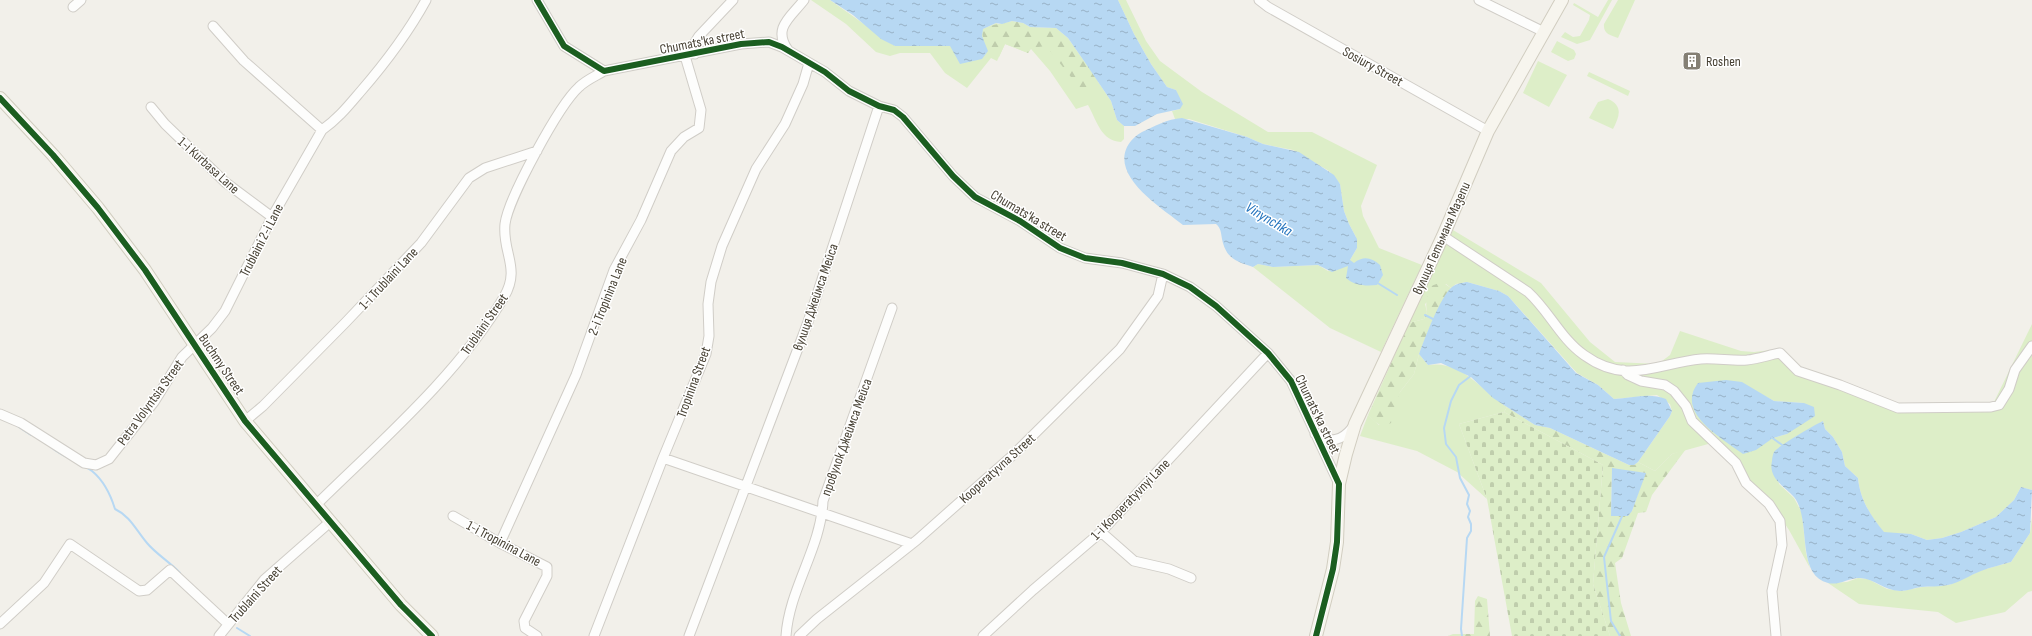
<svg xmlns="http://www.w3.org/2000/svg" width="2032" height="636" viewBox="0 0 2032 636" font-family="'Sofia Sans Condensed',sans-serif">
<defs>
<pattern id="forest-firs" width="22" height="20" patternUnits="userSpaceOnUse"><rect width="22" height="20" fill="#ddeec8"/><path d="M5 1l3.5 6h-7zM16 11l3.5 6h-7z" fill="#bfcdac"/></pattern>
<pattern id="cemetery-stones" width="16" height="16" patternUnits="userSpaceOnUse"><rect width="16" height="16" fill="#ddeec8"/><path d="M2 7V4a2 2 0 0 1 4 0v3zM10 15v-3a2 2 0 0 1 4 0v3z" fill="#bfcdac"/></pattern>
<pattern id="water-ripples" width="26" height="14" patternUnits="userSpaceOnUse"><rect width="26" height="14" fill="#b7d8f3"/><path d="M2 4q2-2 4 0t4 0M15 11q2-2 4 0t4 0" fill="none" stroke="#97b1c6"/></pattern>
</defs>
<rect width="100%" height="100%" fill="#f2f0ea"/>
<path fill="#ddeec8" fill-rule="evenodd" d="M811 0H830L895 46H951L996 23 1084 61 1111 101 1117 120 1124 126V139L1121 142C1101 141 1097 121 1088 105L1076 109 1050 71 1031 49 1028 53 1005 44 997 61 991 58 967 88 945 73 930 53H900L890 56 876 52 846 24Z
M1118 0H1126L1146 41 1160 61 1202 92 1268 132H1312L1377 165 1361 206 1363 216 1379 248 1422 265 1381 352 1330 328 1253 267 1258 264 1273 267 1318 265 1328 271 1350 260 1357 248 1356 237 1349 224 1344 211 1340 184 1329 171 1293 150 1263 144 1247 137 1189 119H1175L1172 111 1180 109 1176 90 1167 87 1151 64 1134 34Z
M1608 0H1612L1590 40 1577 44 1561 37 1565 32 1573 37 1580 36 1589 20 1590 15 1573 5 1574 3 1598 17Z
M1618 0H1635L1618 38C1610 35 1603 34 1604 24Z
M1557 41 1574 50 1576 54 1574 59 1568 61 1551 52Z
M1538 61 1567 75 1549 107 1523 93Z
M1589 72 1630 91 1628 96 1587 76Z
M1608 99C1624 106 1619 117 1613 129L1589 118 1598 102Z
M1453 230 1541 283 1590 342 1615 362 1658 364 1670 355 1680 331 1741 351 1754 352 1781 349 1800 367 1898 404 1994 402 2032 324V490L2021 487 2014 500 1996 517 1961 532 1942 538 1927 540 1911 534 1884 533C1871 516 1860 500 1858 478L1845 466 1842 452 1833 437 1825 429 1823 421 1774 452 1779 484 1794 498 1802 513 1806 553 1810 568 1789 530 1771 503 1748 481 1719 441 1672 454 1655 471 1638 462 1670 416 1672 411 1670 404 1657 395 1614 399 1598 385 1577 373 1508 296 1499 291 1467 282 1456 284 1451 288 1446 284 1425 304 1427 312 1424 319 1409 323ZM1759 393 1774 401 1804 403 1787 434 1773 438Z
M1419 354 1428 365C1462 360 1481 390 1507 407L1504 412 1459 424 1487 499 1457 472 1417 451 1360 436 1368 415 1379 425 1400 392 1414 374Z
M2032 517V591L2028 592 2005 612 1956 623 1938 612 1859 604 1828 583 1847 582 1858 578 1868 579 1887 589 1902 591 1922 587 1949 585 1982 570 2011 562 2030 533Z"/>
<path fill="url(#forest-firs)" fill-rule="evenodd" d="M1012 21 1023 23 1030 27 1056 28 1068 38 1098 81 1093 91 1079 87 1046 46 1031 48 1028 53 1005 44 999 57C987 50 981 42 983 29 993 24 1002 24 1012 21Z
M1442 282 1451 288 1433 319 1419 354 1414 374 1400 392 1391 423C1380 429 1375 422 1368 415L1409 323 1424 319 1427 312C1425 302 1427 296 1431 286Z
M1507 407 1535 425 1550 428 1629 465H1634L1638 462 1655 471 1672 454 1686 449 1652 495 1646 512 1638 513 1622 558 1615 563 1621 603 1631 636H1610L1593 584 1603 465 1504 412ZM1612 469 1645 473 1632 511 1611 515Z
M1478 596 1487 599 1490 636H1448L1453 634H1474L1475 601Z"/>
<path fill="url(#cemetery-stones)" d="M1504 412 1603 465 1593 584 1610 636H1512L1487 499 1459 424Z"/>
<path fill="url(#water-ripples)" d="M830 0H1118L1134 34 1151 64 1167 87 1176 90 1183 104 1180 109 1157 114 1135 126H1124L1117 120 1111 101 1084 61 1068 38 1056 28 1030 27 1023 23 1012 21 1002 24 996 23 983 29 982 36 988 51 982 59 960 64 950 46H895L881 39 853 15Z
M1182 118 1247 137 1263 144 1299 152 1334 175 1340 184 1344 211 1349 224 1357 239V248L1350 260 1354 263C1363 256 1371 257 1380 265L1383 275 1377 285C1366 286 1355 286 1346 278L1348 266 1332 272 1318 265 1273 267 1258 264 1253 267C1235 261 1226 258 1222 239 1221 233 1221 228 1216 224L1183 225C1163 209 1112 178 1127 147 1131 140 1135 136 1142 132 1155 126 1167 119 1182 118Z
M1467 282 1499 291 1508 296 1576 373 1598 385 1614 399C1632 398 1649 392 1666 399L1672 411 1670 416 1638 462 1634 465H1629L1550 428 1535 425 1493 398 1471 377 1441 363 1428 365 1419 354C1425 338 1440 297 1452 287 1457 283 1462 283 1467 282Z
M1726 380 1742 382 1774 401 1804 403 1814 407 1815 416 1787 434 1773 438 1756 450 1743 454C1722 438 1675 413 1698 383Z
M1823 421 1825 429 1833 437 1842 452 1845 466 1858 478C1860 500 1871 516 1884 532L1911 534 1927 540 1942 538 1961 532 1996 517 2014 500 2021 487 2032 490 2030 533 2011 562C2001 565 1991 567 1981 571 1970 575 1959 583 1948 585 1939 587 1930 586 1921 587 1914 588 1907 591 1900 591 1883 590 1875 579 1860 578 1850 577 1839 586 1828 583 1795 575 1812 519 1794 497 1784 486 1768 478 1772 461 1772 458 1773 454 1774 452 1781 444 1813 426 1823 421Z
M1612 468 1646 473 1632 511 1628 516H1611Z"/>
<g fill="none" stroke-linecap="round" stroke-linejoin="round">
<path stroke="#b7d8f3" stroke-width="2" d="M1376 282 1397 295
M1425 315 1435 320
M16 425 31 435
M1771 437 1785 447
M51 447C64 458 80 462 92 471 103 480 111 496 115 509 130 516 136 530 147 543 156 554 170 562 180 573
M237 628 250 636
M1462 636 1461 629 1467 538 1471 531V524L1468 517 1470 511 1467 504 1469 495 1460 478 1456 457 1446 444 1444 428 1451 401 1459 385 1472 375
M1620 636 1611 621 1604 557 1623 514"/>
<g stroke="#d0cdc7" stroke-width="11">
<path id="street" d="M537 0 564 46 604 71 741 44 769 42 782 47 825 72 849 91 879 106 894 110 903 117 953 176 975 197 1020 221 1060 248 1085 258 1122 263 1163 274 1190 287 1216 306 1268 353 1291 381 1339 484
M1259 0 1268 7 1488 131
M1479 0 1544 32
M73 7 81 0
M213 26 244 61 322 130
M788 50C772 28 791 17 804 0
M695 54 694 44 699 36 733 0
M151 107 165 124 225 182 272 217
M1443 236 1528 292C1549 311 1561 339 1584 355 1627 386 1658 363 1701 359 1716 358 1732 361 1747 360 1758 359 1769 355 1780 353L1798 371 1840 385 1898 408 1991 407 1999 405 2009 389 2015 370 2032 346
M1623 370 1628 375 1641 381 1665 385 1674 391 1686 406 1692 421 1736 463 1746 483 1769 504 1780 521 1782 545 1772 591 1776 636
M0 414 21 423 84 463 96 465 109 459 154 402 182 357 212 328 225 311 272 217 322 130C338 119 349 105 361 91 386 62 408 33 426 0
M245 421 263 406 345 323 421 243 469 178 485 168 537 151
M1315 434C1331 443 1341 442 1353 427
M663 458 912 544
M316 505C379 443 459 374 504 297 521 268 502 253 505 224 508 199 559 105 579 87 586 80 596 76 604 71
M453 516 500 543 547 567V576L524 621 525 628 537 636
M1101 532 1134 561 1169 569 1191 578
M500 543 576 375 614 270 641 220 671 151 684 137 699 128 701 110 685 56
M0 624 44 583 70 544 139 591 147 590 170 570 228 624
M219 636 264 580 330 522
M594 636 663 458 706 354 709 336 708 304 711 282 722 246 756 169 785 124 803 84 809 63
M689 636 808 322 879 106
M786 636C789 589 821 548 823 501L892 308
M799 636 817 619 917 540 1013 455 1120 349 1158 296 1163 274
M983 636 1033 590 1101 532 1268 353"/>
</g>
<g stroke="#d1cdc0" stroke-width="14">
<path id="secondary" d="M0 98 53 155 98 208 145 270 245 421 401 605 432 636
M1316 636 1333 569 1337 542 1339 484 1346 454 1355 424 1443 236 1488 131 1562 0"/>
</g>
<use href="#street" stroke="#fdfdfc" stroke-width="9"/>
<use href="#secondary" stroke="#f7f5ee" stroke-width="12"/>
<g stroke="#fff" stroke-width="8">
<path id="cycleway" d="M537 0 564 46 604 71 741 44 769 42 782 47 825 72 849 91 879 106 894 110 903 117 953 176 975 197 1020 221 1060 248 1085 258 1122 263 1163 274 1190 287 1216 306 1268 353 1291 381 1339 484 1337 542 1333 569 1316 636
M0 98 53 155 98 208 145 270 245 421 401 605 432 636"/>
</g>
<use href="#cycleway" stroke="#1b5e20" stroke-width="6"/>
</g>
<defs>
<g id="building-square" transform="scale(1)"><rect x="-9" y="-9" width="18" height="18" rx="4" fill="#847f74" stroke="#fff"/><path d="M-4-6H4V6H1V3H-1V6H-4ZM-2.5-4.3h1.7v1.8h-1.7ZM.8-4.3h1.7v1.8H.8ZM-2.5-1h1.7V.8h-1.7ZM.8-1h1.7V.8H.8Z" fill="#fff"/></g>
</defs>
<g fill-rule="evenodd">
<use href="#building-square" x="1692" y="61"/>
</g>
<g text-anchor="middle" stroke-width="3" stroke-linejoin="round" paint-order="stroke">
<g font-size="14" fill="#484235" stroke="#fff">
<text transform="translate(702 41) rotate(-11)" y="5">Chumats'ka street</text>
<text transform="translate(1373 66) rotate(29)" y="5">Sosiury Street</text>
<text transform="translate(209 165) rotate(42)" y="5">1-i Kurbasa Lane</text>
<text transform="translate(1029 215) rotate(31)" y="5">Chumats'ka street</text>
<text transform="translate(1441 238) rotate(-66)" y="5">вулиця Гетьмана Мазепи</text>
<text transform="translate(261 240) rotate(-63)" y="5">Trublaini 2-i Lane</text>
<text transform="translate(388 278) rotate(-47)" y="5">1-i Trublaini Lane</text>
<text transform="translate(607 296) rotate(-68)" y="5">2-i Tropinina Lane</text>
<text transform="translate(815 297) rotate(-71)" y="5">вулиця Джеймса Мейса</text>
<text transform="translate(484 324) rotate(-55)" y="5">Trublaini Street</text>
<text transform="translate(222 364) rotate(56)" y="5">Buchmy Street</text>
<text transform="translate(693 382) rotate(-70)" y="5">Tropinina Street</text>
<text transform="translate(150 402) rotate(-54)" y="5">Petra Volyntsia Street</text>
<text transform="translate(1318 414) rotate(64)" y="5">Chumats'ka street</text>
<text transform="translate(846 437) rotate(-70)" y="5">провулок Джеймса Мейса</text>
<text transform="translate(997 468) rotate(-42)" y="5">Kooperatyvna Street</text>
<text transform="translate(1130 499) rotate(-46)" y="5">1-i Kooperatyvnyi Lane</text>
<text transform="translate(504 543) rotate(28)" y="5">1-i Tropinina Lane</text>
<text transform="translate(255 594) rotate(-48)" y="5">Trublaini Street</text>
</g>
<g font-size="14" fill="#484235" stroke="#fff" text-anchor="start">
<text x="1706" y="66">Roshen</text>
</g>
<g font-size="15" font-style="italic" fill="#2474be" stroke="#fff">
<text transform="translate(1269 219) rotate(31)" y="5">Vinynchka</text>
</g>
</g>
</svg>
